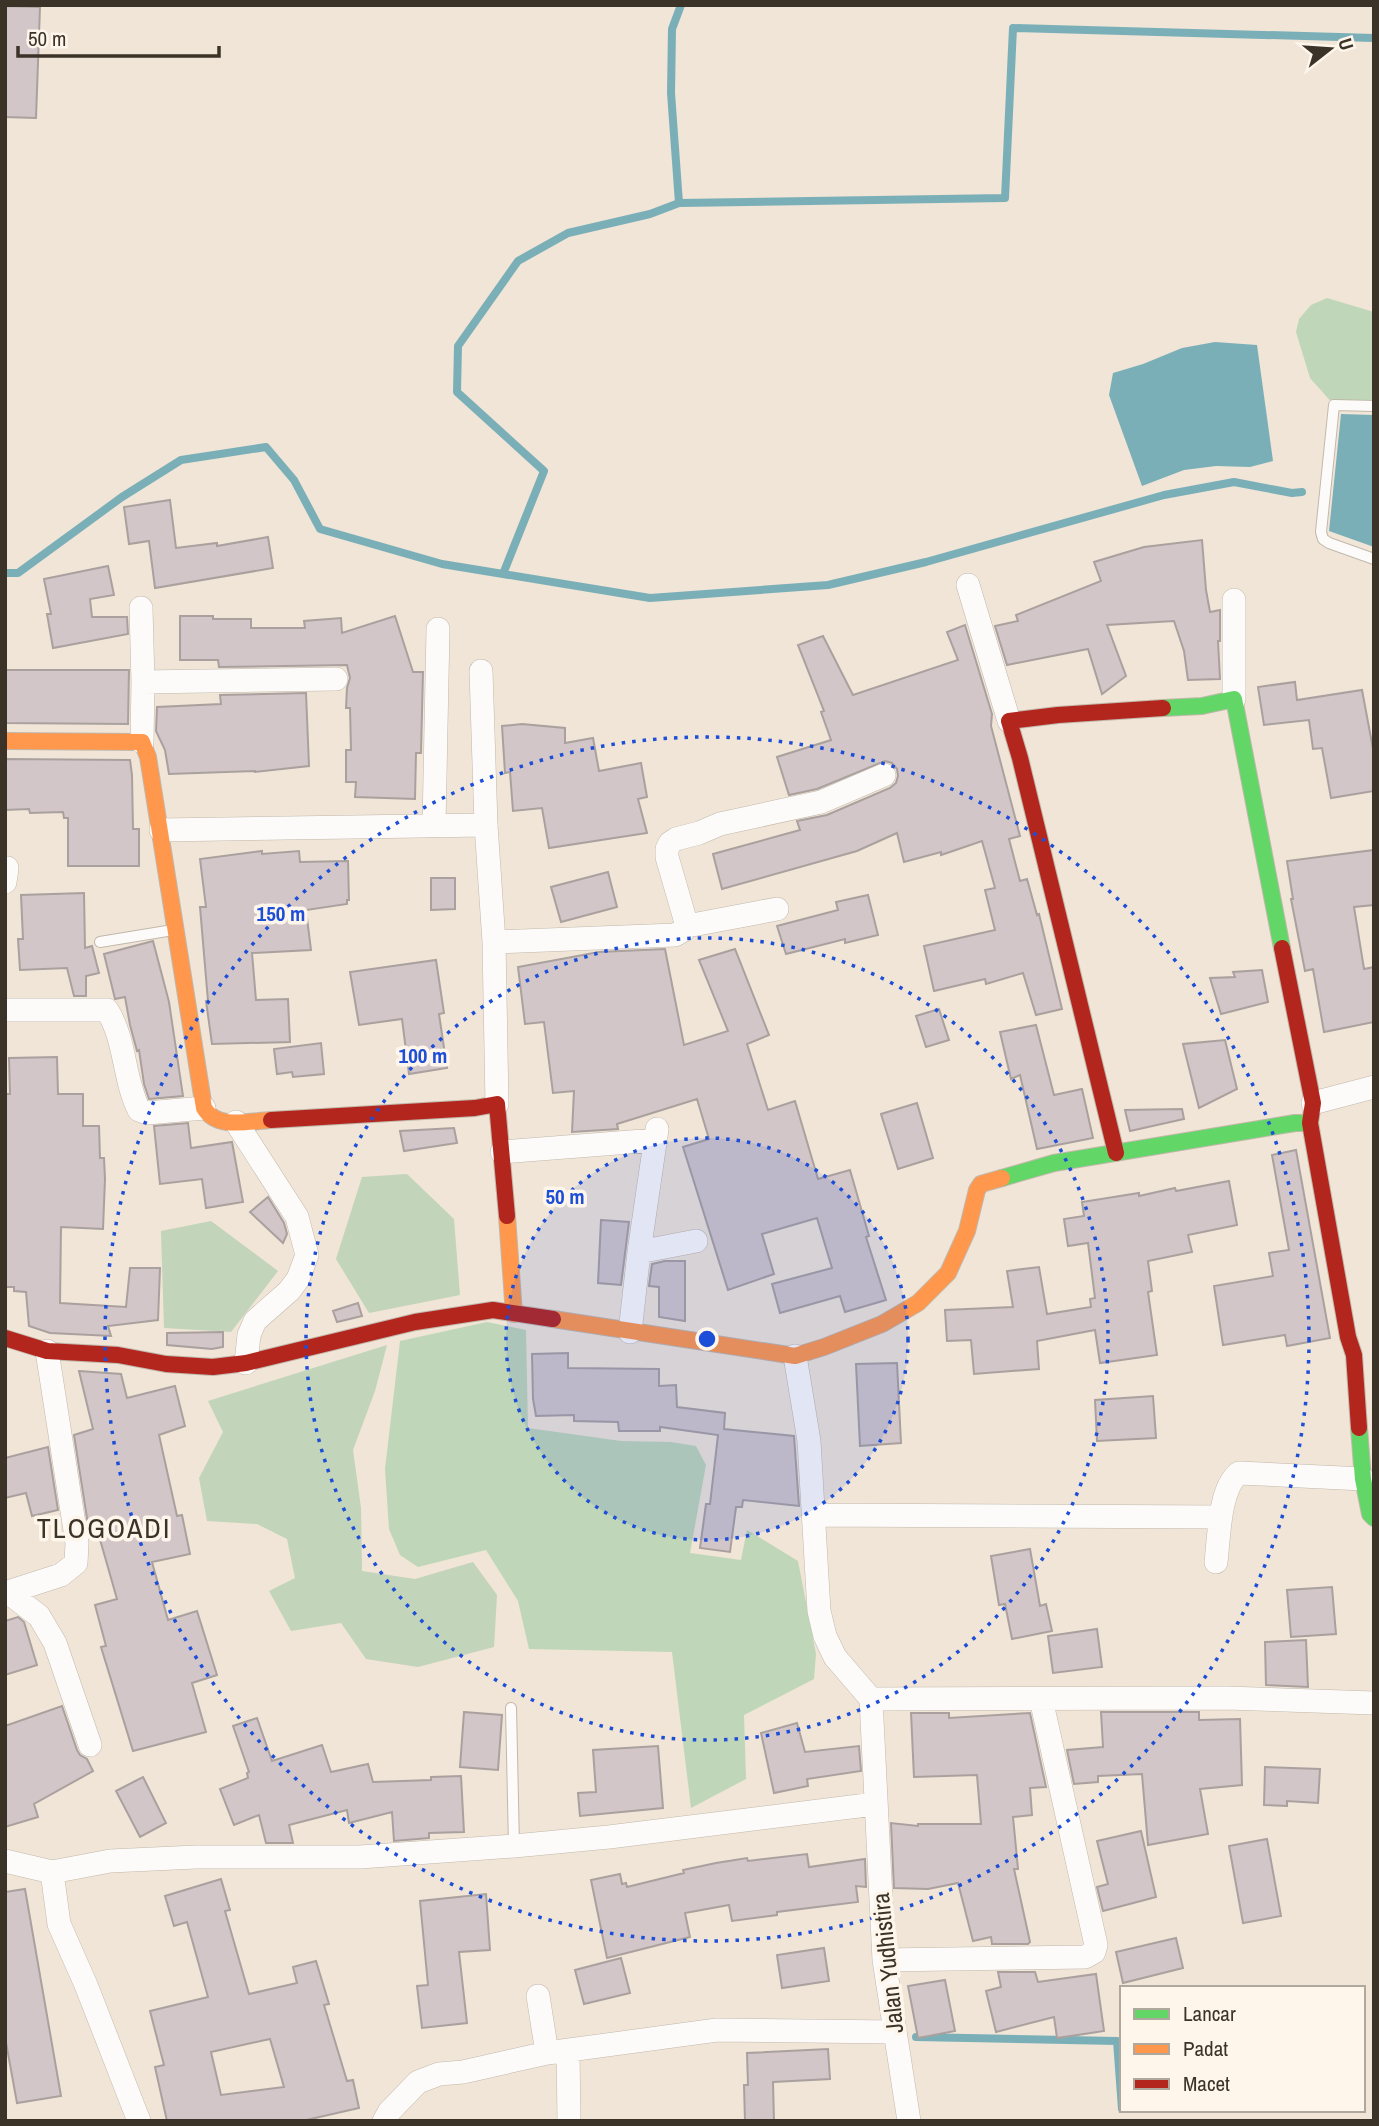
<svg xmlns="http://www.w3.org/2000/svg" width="1379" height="2126" viewBox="0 0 1379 2126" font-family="'Archivo Narrow',sans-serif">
<rect width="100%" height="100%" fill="#f0e5d6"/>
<path fill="#c2d4ba" d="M407 1174 454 1219 460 1295 369 1313 336 1259 362 1177Z
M211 1221 278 1271 231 1332 164 1328 161 1231Z
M387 1345 375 1391 353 1450 361 1508 362 1571 415 1579 473 1562 497 1595 494 1647 418 1667 366 1659 341 1623 291 1631 269 1591 295 1578 287 1539 257 1524 207 1521 199 1478 223 1432 208 1401Z"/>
<path fill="#bfd7b8" d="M1327 298 1374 312V405H1334L1310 378 1296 332 1299 319 1311 305Z
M487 1322 526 1330 528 1428 621 1441 671 1442 696 1446 706 1465 690 1553 741 1560 747 1530 798 1561 816 1654 814 1679 744 1715 746 1779 691 1808 672 1652 529 1649 518 1601 486 1550 418 1567 400 1555 389 1529 385 1469 400 1341Z"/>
<path fill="#7bafb8" d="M1215 342 1257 345 1273 461 1250 467 1216 466 1184 470 1142 486 1109 395 1113 373 1143 364 1182 348Z
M1341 414 1374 415V547L1329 531Z"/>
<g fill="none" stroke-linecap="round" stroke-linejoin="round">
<path stroke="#7bafb8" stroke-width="8" d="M679 203 1005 198 1013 28 1374 38
M5 573H18L122 497 181 460 266 447 294 480 320 529 442 564 650 598 828 585 926 562 1164 495 1234 482 1292 493 1302 492
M503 574 544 471 457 392 458 346 518 261 568 233 650 214 679 203 671 93 672 29 681 5
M916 2037 1117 2041 1122 2109"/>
</g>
<path fill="#d2c6c8" stroke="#aaa19f" stroke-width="2" fill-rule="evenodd" d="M5 6 40 7 36 118 5 117Z
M170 500 176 548 217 543V546L268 537 273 568 155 588 149 541 129 544 124 507Z
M1202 540 1206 590 1210 612 1220 610V641H1218L1220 679 1188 680 1184 651 1174 621 1107 625 1126 676 1102 694 1088 649 1007 665 995 626 1018 621 1016 615 1101 581 1094 562 1144 547Z
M108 566 114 595 90 599 92 617H127L128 634 53 648 47 614H51L44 579Z
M180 616H213V619H251V628H305L304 621 341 618 342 633 395 616 413 672H423L421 753H416L415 799 355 797 356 782H346V750H351L350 708H346L347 688 350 678 347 665 219 667 218 660H180Z
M965 625 992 714 991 726 1020 836 1009 839 1020 881 1027 879 1037 915 1039 914 1062 1009 1036 1015 1023 973 986 984 985 979 934 991 924 946 995 930 985 890 995 888 982 841 941 855V852L904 862 897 833 857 851 722 889 713 854 800 830 797 821 827 815 890 788 896 783 898 776 897 769 892 763 885 761 817 789 789 795 777 757 831 740 821 712 824 711 798 645 823 636 853 695 958 660 947 632Z
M5 670H129L128 724 5 723Z
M1295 682 1297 700 1362 690 1374 754V791L1331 798 1322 748 1313 749 1309 720 1264 725 1258 687Z
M306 693 309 766 255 772V771L169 774 165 750 156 731 157 707 221 704 220 695Z
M522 724 565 728V743L593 738 599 771 641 763 647 797 638 799 647 833 549 848 542 808 513 811 510 772 505 773 502 726Z
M5 759 130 760 132 775 133 829H139V866H68V818H64L63 812 30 813 29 809 5 810Z
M1374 850V905L1354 907 1364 969 1374 967V1022L1324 1032 1313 969 1305 971 1291 899H1293L1287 861Z
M262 851V854L299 851 300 862 348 861 349 900H347V904L306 910 311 950 252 953 256 1000 288 999 290 1042 212 1044 206 1001H208L200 907H206L200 859Z
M608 872 617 907 561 922 551 887Z
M431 878H455V909L431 910Z
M84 893 85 948 92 946 99 973 86 976V996H74L67 968 20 970 18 939H23L21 895Z
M868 895 878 935 845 943V939L786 954 777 926 838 910 836 902Z
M153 941 169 1002 183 1096 149 1099 144 1084 139 1050 137 1051 130 1025 125 997 115 999 104 954Z
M665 949 684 1045 728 1031 699 960 735 949 769 1035 747 1044 768 1110 795 1101 818 1179 850 1170 869 1236 866 1237 886 1300 845 1312 840 1296 780 1313 772 1284 832 1268 817 1218 762 1234 774 1274 728 1290 683 1147 709 1139 697 1099 617 1124 618 1129 572 1132 574 1091 553 1093 544 1022 525 1024 518 967 599 952Z
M436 960 444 1013 439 1014 447 1068 409 1074 402 1019 359 1025 350 972Z
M1262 970 1268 1002 1221 1014 1210 978 1235 977 1233 972Z
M939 1009 949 1040 926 1047 916 1016Z
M1036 1025 1054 1095 1082 1089 1093 1138 1037 1149 1020 1075 1011 1079 1000 1032Z
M1225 1040 1237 1089 1199 1108 1183 1044Z
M321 1043 324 1074 293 1077 292 1072 277 1074 274 1049Z
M57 1057 58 1094H83V1126H99L100 1158H104L105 1179 103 1229 61 1227 60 1303 126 1307 130 1268H160L158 1320 108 1326 111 1336 50 1333 29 1326 26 1292 14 1291V1287H5V1094H10L9 1058Z
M917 1103 933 1158 898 1169 881 1114Z
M1182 1109 1184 1119 1130 1131 1125 1110Z
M188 1123 191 1148 232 1142 243 1202 206 1208 202 1179 160 1184 154 1126Z
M454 1128 457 1143 404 1151 400 1131Z
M1296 1150 1330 1338 1287 1346 1285 1335 1223 1345 1214 1286 1273 1276 1269 1253 1289 1250 1272 1155Z
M1229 1181 1237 1225 1188 1235 1192 1252 1148 1261 1152 1291 1148 1292 1157 1355 1100 1363 1095 1330 1037 1341 1039 1369 974 1374 971 1340 947 1341 945 1310 1013 1307 1007 1271 1039 1267 1047 1314 1091 1307 1090 1299 1095 1298 1088 1243 1068 1246 1064 1219 1084 1216 1082 1202 1139 1193V1196L1175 1188 1176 1191Z
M268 1197 284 1223 287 1234 283 1243 250 1212Z
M601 1220 629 1222 621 1285 598 1283Z
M665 1261H685V1321L659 1317V1287L649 1286 652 1264Z
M358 1303 362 1316 337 1322 333 1311Z
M223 1332V1347L212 1349 167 1345V1333Z
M568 1353V1368L659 1369V1386L676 1385 677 1407 725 1413 724 1429 794 1436 799 1506 743 1500 742 1507H736L730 1552 700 1548 706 1504H710L718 1435 660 1427V1431H619L618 1422 574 1421V1415L536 1416 533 1399 532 1354Z
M897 1363 901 1443 860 1446 856 1364Z
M79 1371 121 1374 127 1398 175 1386 185 1426 159 1435 177 1516 182 1515 190 1554 152 1562 168 1620 197 1611 217 1675 192 1683 206 1732 133 1751 101 1647 106 1646 95 1605 117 1599 97 1529 89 1531 74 1435 93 1429Z
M1153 1396 1156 1438 1097 1441 1095 1400Z
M48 1447 58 1510 32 1516 26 1493 5 1498V1458Z
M1030 1549 1040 1606 1046 1604 1052 1631 1012 1639 1005 1604 999 1605 991 1556Z
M1332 1587 1336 1634 1291 1637 1287 1590Z
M18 1617 24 1622 37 1665 5 1675V1621Z
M1097 1629 1102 1667 1053 1673 1048 1636Z
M1306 1640 1308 1687 1266 1685 1265 1642Z
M62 1706 77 1750 80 1755 87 1759 93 1771 34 1804 38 1817 5 1827V1726Z
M464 1712 502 1715 498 1770 460 1767Z
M1101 1712H1199V1720L1240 1719 1242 1785 1200 1789 1208 1834 1148 1845 1142 1774 1098 1776V1782L1074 1784 1067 1750 1103 1747Z
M911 1713H949V1718L1030 1713 1046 1787 1030 1788 1032 1815 1013 1817 1018 1869H1014L1030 1942 1028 1944H992L991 1937 973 1941 958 1883 928 1889 894 1888 891 1823 918 1826V1824H981L977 1775 914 1777Z
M257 1718 272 1761 322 1745 331 1772 368 1764 373 1782 431 1780V1777L461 1776 464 1832 429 1833V1838L394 1841 392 1812 349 1823 347 1810 289 1825 293 1843H266L259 1815 234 1825 220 1789 248 1778 247 1773 249 1772 233 1726Z
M797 1723 805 1752 859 1746 861 1771 807 1779 808 1786 774 1793 761 1733Z
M658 1746 663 1808 580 1816 578 1793 596 1792 593 1750Z
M1265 1767 1320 1769 1318 1803 1287 1801V1806L1264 1805Z
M143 1777 166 1823 140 1837 116 1791Z
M1141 1831 1156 1897 1103 1911 1097 1887 1108 1884 1097 1841Z
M1267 1839 1281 1916 1243 1923 1229 1846Z
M807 1854 809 1867 865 1859 866 1887 856 1886 858 1902 777 1912V1915L732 1921 729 1905 685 1913 690 1937 607 1958 591 1880 620 1874 622 1884 626 1883 627 1887 684 1873 683 1870 716 1863 747 1858 748 1861Z
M221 1879 230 1910 225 1911 249 1994 297 1983 293 1967 316 1961 329 2004 324 2005 347 2081 353 2080 359 2108 302 2121H167L155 2067 164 2065 150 2011 208 1997 187 1922 174 1926 165 1896ZM270 2039 284 2087 221 2095 211 2052Z
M25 1889 61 2096 17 2103 5 2037V1892Z
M486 1894 490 1950 459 1952 467 2023 422 2028 417 1986 428 1985 420 1901Z
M1176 1938 1183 1968 1123 1983 1116 1952Z
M824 1948 829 1981 782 1988 777 1955Z
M621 1958 630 1993 584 2004 575 1970Z
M998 1972H1035L1038 1982 1096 1974 1104 2031 1057 2038 1054 2017 996 2032 986 1991 1001 1987Z
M945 1980 955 2031 918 2038 908 1986Z
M828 2049 830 2079 773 2082 774 2121H745L744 2085H748L747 2053Z"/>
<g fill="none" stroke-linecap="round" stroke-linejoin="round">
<g stroke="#c1b8ac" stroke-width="12">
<path id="lane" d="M1374 406 1334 405 1321 532 1323 539 1329 543 1374 559
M100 942 173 930
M511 1708 514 1846"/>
</g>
<g stroke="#c1b8ac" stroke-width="24">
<path id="street" d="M968 585 1009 721
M1234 600V699
M141 608 143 682
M481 671 486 825 494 942 497 1104
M142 742 143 682 336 679
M434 826 438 629
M161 830 486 825
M5 882 7 868
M687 926 777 909
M494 942 675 935 684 930 687 926 667 857V849L670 843 676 839 699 833 720 824 821 802 884 775
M5 1010H107C126 1040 123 1078 139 1110L147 1113 204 1108
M1313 1103 1374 1087
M236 1122 297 1217 307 1255 298 1279 289 1291 255 1321 249 1335 246 1363
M502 1152 656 1140
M639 1252 696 1241
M630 1332 639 1252 657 1129
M795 1356 809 1441 819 1611 825 1636 835 1657 871 1699 884 1960 909 2121
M814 1515 1221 1517
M1216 1562C1219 1538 1219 1488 1239 1473L1363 1479
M5 1593 61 1575 76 1563 77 1543 47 1351
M9 1593 39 1616 55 1643 90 1745
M871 1699 1226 1698 1374 1703
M5 1861 52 1872 59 1924 86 1985 139 2121
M52 1872 110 1861 196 1857H360L514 1846 609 1837 875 1804
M884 1960 1085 1957 1094 1952 1096 1945 1041 1699
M538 1996 547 2053
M568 2051 569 2121
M384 2121 389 2112 418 2082 439 2074 463 2072 547 2053 717 2030 895 2032"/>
</g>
<g stroke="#c1b8ac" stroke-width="18">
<path id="fast" d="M1163 708 1202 706 1234 699 1282 948
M1002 1178 1054 1163 1295 1123H1310
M1359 1428 1363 1479 1370 1514 1374 1518"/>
</g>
<g stroke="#c1b8ac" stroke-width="18">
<path id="slow" d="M5 741 142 742 148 757 204 1108C217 1130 249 1121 271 1120
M507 1216 514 1314
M553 1319 795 1356 824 1347 882 1324 918 1303 948 1273 967 1231 977 1190 981 1184 1002 1178"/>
</g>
<g stroke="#c1b8ac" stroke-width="18">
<path id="jam" d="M1282 948 1313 1103 1310 1123 1348 1337 1354 1355 1359 1428
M271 1120 475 1108 497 1104 507 1216
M1116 1153 1020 758 1009 721 1058 715 1163 708
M5 1338 47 1351 118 1355 166 1364 213 1367 246 1363 415 1322 493 1310 553 1319"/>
</g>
<use href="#lane" stroke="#fdfbf9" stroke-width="10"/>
<use href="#street" stroke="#fdfbf9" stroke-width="23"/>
<use href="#fast" stroke="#63d668" stroke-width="16"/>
<use href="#slow" stroke="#ff974d" stroke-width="16"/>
<use href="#jam" stroke="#b3261e" stroke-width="16"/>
</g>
<circle cx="707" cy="1339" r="201" fill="#1d4ed8" fill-opacity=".12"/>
<g fill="none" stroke="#1d4ed8" stroke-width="3.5" stroke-dasharray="3.5 7">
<circle cx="707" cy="1339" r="201"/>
<circle cx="707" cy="1339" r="401"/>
<circle cx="707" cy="1339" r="602"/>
</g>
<g text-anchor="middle" stroke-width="7" stroke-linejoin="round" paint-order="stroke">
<g font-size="24" fill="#3b3328" stroke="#fef5eb">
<text transform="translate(888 1963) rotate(-96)" y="8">Jalan Yudhistira</text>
</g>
<g font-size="28" letter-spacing="2" fill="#3b3328" stroke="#fef5eb">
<text x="104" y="1538">TLOGOADI</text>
</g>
</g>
<circle cx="707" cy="1339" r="10" fill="#1d4ed8" stroke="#fef5eb" stroke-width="3.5"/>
<g font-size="21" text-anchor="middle" font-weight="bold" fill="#1d4ed8" stroke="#fef5eb" stroke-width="7" stroke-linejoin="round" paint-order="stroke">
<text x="281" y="921">150 m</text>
<text x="423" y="1063">100 m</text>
<text x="565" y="1204">50 m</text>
</g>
<rect width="1379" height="2126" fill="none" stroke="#3b3328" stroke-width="14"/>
<rect x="1120" y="1986" width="245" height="126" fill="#fef5eb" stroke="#b0a79d" stroke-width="2"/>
<rect x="1134" y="2009" width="35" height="10" fill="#63d668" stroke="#b0a79d" stroke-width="2"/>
<text x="1183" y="2021" font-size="21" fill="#3b3328">Lancar</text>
<rect x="1134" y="2044" width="35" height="10" fill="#ff974d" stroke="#b0a79d" stroke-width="2"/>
<text x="1183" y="2056" font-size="21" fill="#3b3328">Padat</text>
<rect x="1134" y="2079" width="35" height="10" fill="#b3261e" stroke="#b0a79d" stroke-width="2"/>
<text x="1183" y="2091" font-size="21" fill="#3b3328">Macet</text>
<g transform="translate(1330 49) rotate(73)" stroke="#fef5eb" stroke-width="5" paint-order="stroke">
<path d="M0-5L12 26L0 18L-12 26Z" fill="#3b3328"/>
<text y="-10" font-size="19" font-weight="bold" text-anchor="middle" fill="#3b3328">U</text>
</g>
<path d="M18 46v10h201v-10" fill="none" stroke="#3b3328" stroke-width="3.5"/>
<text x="28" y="46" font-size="21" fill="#3b3328" stroke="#fef5eb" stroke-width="5" paint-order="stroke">50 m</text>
</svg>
